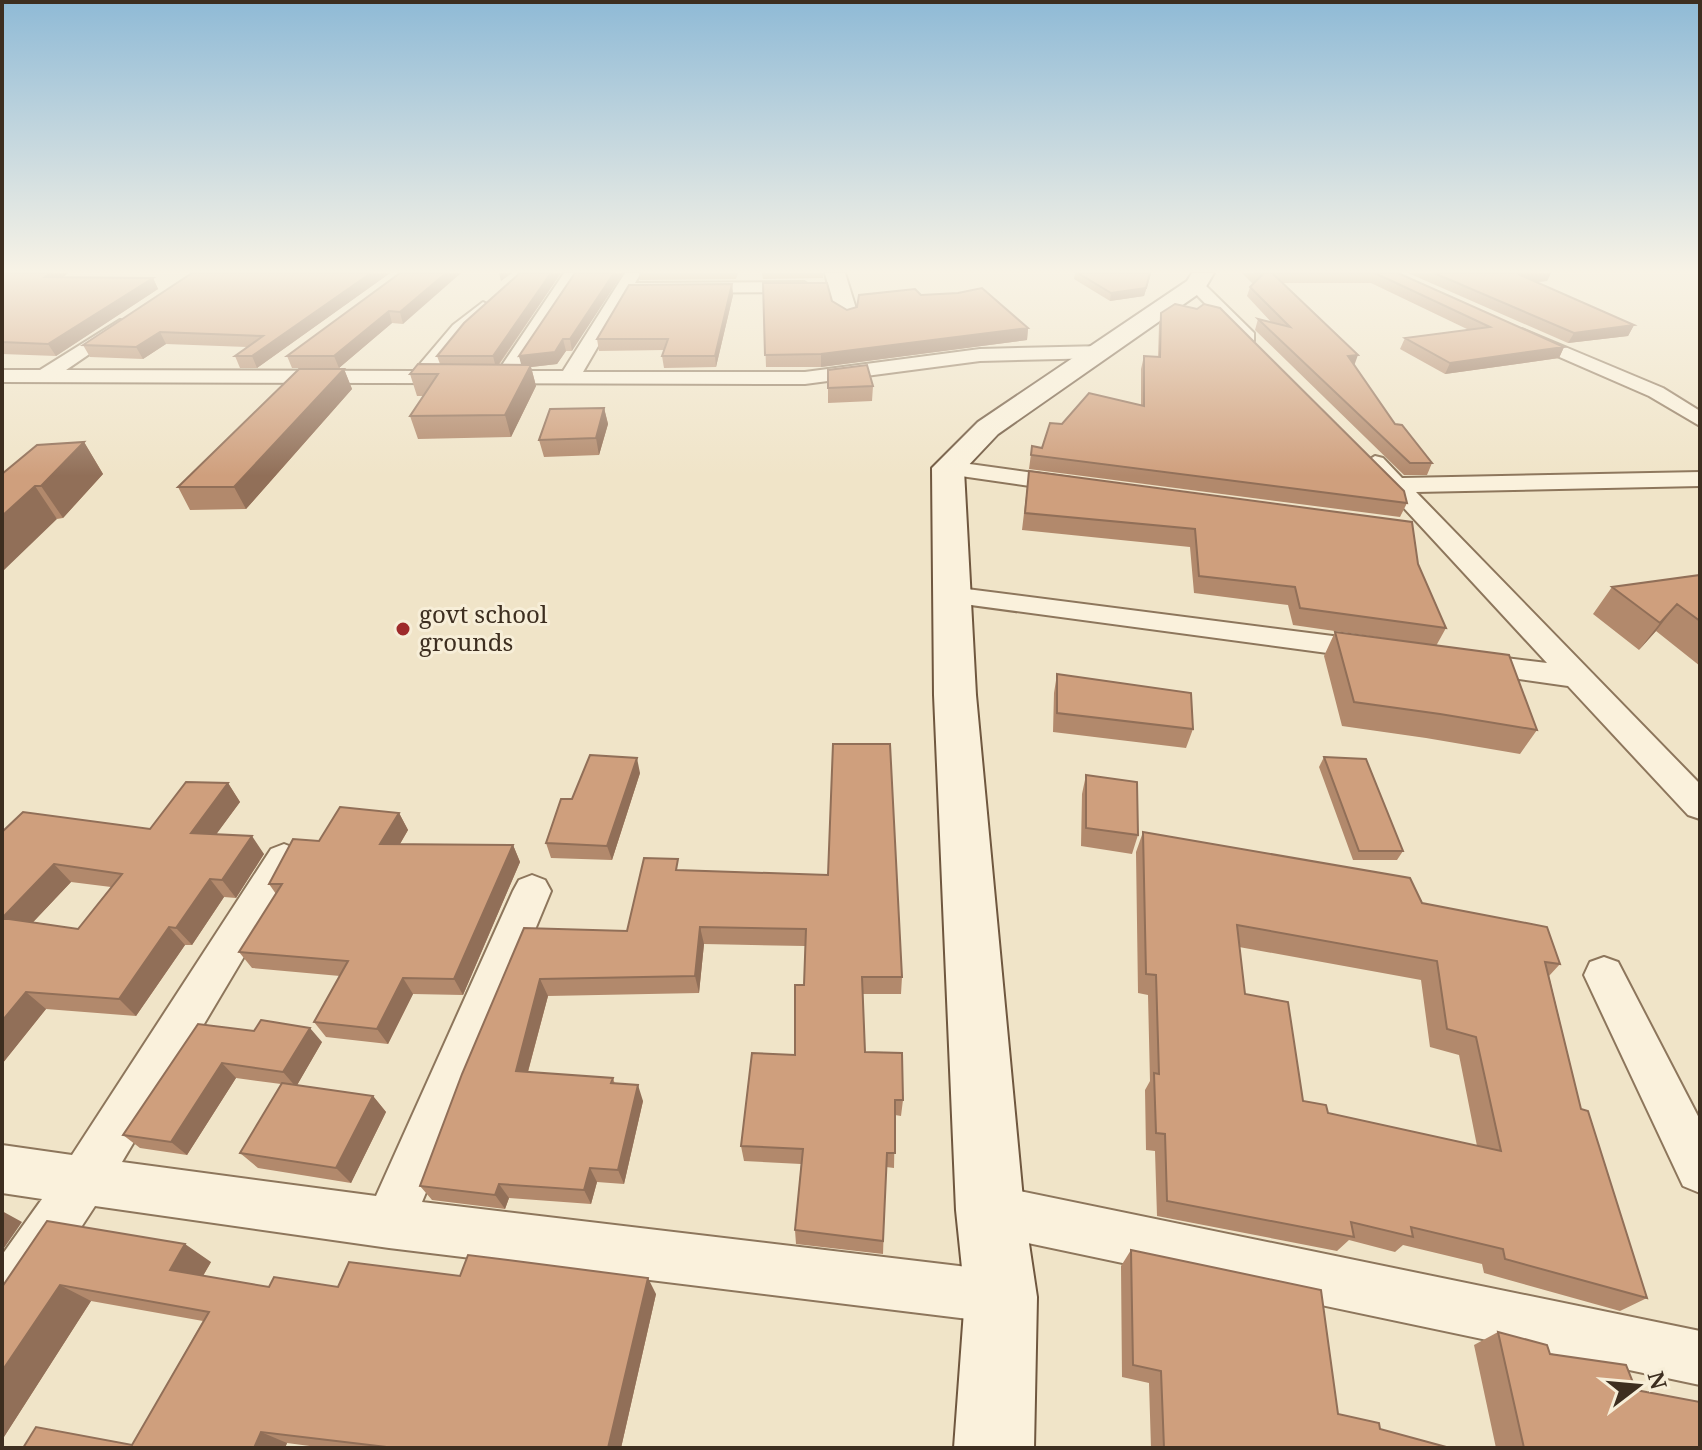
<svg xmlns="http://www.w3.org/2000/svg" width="1702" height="1450" viewBox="0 0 1702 1450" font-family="'Noto Serif',serif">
<rect width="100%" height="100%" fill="#f0e4c8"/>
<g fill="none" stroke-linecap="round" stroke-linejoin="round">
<g stroke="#8d765c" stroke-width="4">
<path id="minor" d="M564 273H580L517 371H563L625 273H641L635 283 804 282 812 287 804 292 629 293 583 372H805L980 349 1103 346 1112 352 1103 358 980 361 805 384 2 382V370H40L120 320 126 321V329L66 370 414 371 453 325 483 302 492 307 435 371H498Z
M1196 280 1202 282 1254 333V341H1242L1190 288V282Z
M1522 329 1663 388 1700 411V426L1649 396 1516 338V330Z
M1375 456 1383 458 1402 478 1700 472V486L1416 492 1700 784V819L1688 815 1568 686 1462 671 1458 664 1462 657 1473 654 1547 663 1367 468 1364 463Z
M948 461 1071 478 1083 485 1071 492 940 473 937 468 940 463Z
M951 587 1372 641 1382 643 1387 650 1382 657 1372 659 941 601 937 595 941 589Z
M284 844 297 849 302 859 122 1162 376 1196 513 891 519 880 532 875 545 880 551 891 422 1202 1001 1271 1019 1279 1027 1297 1019 1315 1001 1323 389 1248 95 1206 21 1319 2 1326V1255L42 1199 2 1193V1145L72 1155 271 849Z
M1604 957 1618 962 1700 1120V1193L1683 1186 1584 975 1590 962Z
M990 1185 1700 1331V1385L990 1235 973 1227 965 1210 973 1193Z"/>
</g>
<g stroke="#8d765c" stroke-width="4">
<path id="tertiary" d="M825 273H845L857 312 854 317 846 319 835 312Z"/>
</g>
<g stroke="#6f573f" stroke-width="4">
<path id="secondary" d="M1192 273H1214L1204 290 998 434 964 470 976 695 1024 1210 1037 1297 1034 1448H954L965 1297 956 1210 934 695 932 468 978 422 1187 281Z"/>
</g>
<use href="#minor" fill="#faf1dc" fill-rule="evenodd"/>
<use href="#tertiary" fill="#faf1dc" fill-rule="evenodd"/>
<use href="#secondary" fill="#faf1dc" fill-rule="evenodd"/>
</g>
<path fill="#b2896c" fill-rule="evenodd" d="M2 273H68L63 277 153 278 158 289 56 356 2 354Z
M390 273 257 368H240L235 356 247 347 166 344 143 359 90 357 83 345Z
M400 273 403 324 392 323 339 368H292L287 356Z
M516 273H561L499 365H522L519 356 575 273 572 351H566L557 364 531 367 536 386 511 437 418 439 410 416 424 396H417L410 374 440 364 437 356 518 274Z
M639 273H738L736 279 640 280Z
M762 273H823V278L763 279Z
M1075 273H1151L1144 296 1110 301 1074 279Z
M1242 273H1398L1564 347 1559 358 1445 374 1400 349 1405 338 1469 330 1371 283H1282L1354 365 1395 424 1432 463 1427 475H1404L1255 330 1258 319 1272 323 1247 296 1250 287 1254 283H1252Z
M1408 273H1551L1547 281 1536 282 1634 325 1628 336 1568 343Z
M763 283 847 310 921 295 1028 328 1027 340 821 367H766Z
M732 284 733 295 716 367 664 368 662 356 664 350 599 351 597 339Z
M1161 313 1407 503 1400 517 1029 469 1032 446 1042 448 1062 424 1141 405V369L1144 356 1158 357 1159 325Z
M344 369 352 389 246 509 190 510 178 487Z
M828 370 873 386 872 401 828 403Z
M604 408 608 424 599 455 544 457 539 440Z
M84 442 103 474 63 518 57 519 2 474Z
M1027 488 1418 564 1446 628 1436 646 1537 730 1520 754 1426 738 1342 726 1324 656 1335 632 1425 644 1293 625 1288 605 1194 593 1190 547 1022 530Z
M1700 575V666L1656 631 1639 650 1593 614 1612 587Z
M1057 674 1193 729 1186 748 1053 732 1054 693Z
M1324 757 1403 851 1397 860H1353L1319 767Z
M640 773 612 860 551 858 546 843 572 799Z
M1086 775 1138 835 1132 854 1081 846 1082 794Z
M228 783 240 802 216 834 264 854 236 898 224 897 192 945H185L136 1016 46 1009 2 1064 23 812 150 829ZM71 882 111 887 78 929 33 922Z
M399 813 408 830 400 844 513 845 520 862 463 995 413 994 388 1044 326 1037 314 1022 340 976 252 968 239 952 276 894 269 884 319 841Z
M1143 832 1422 903 1560 964 1549 976 1581 1109 1647 1298 1620 1311 1484 1273 1482 1264 1403 1245 1395 1252 1349 1240 1337 1251 1157 1216 1155 1151 1146 1150 1145 1090 1150 1081 1148 995 1138 993 1136 852ZM1239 947 1421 980 1430 1047 1459 1055 1477 1146 1328 1113 1303 1101 1245 994Z
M680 870 828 875 902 977 901 994H863L865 1052 903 1100 901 1116 895 1115 894 1168 886 1167 883 1254 796 1244 795 1230 801 1164 744 1161 741 1146 795 1055 804 985 805 946 704 944 699 993 548 996 528 1072 613 1078 615 1084 643 1101 624 1184 597 1182 591 1204 509 1198 505 1209 432 1200 420 1186 524 928 627 931Z
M198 1024 322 1042 297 1085 373 1096 386 1112 351 1183 258 1168 240 1153 281 1084 236 1078 187 1155 140 1148 123 1135Z
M1131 1250 1338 1414 1380 1429 1450 1448H1151L1149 1383 1122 1377 1121 1266Z
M211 1262 203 1276 269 1287H338L460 1276 656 1294 621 1448H325L287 1443 285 1448H23L132 1445 203 1321 91 1301 2 1440V1287Z
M1498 1332 1636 1390 1700 1448H1496L1474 1345Z"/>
<path fill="#916f58" d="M50 273H68L51 288 45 277Z
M371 273H390L257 368 252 356Z
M446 273H461L403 324 400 312Z
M499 273H512L501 281Z
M551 273H561L496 368 493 356Z
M614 273H623L572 351 570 339Z
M1151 273 1144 296 1110 301 1111 293Z
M1538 273H1551L1547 281 1514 284 1518 274Z
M153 278 158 289 56 356 48 344Z
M732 284 733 295 716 367 715 356Z
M389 311 392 323 339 368 334 356Z
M1634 325 1628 336 1568 343 1574 333Z
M1028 328 1027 340 821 367V354Z
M160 332 166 344 143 359 136 347Z
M563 339 566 351 557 364 531 367 536 386 511 437 505 415 522 368 519 356Z
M1564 347 1559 358 1445 374 1450 363Z
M1358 355 1354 366 1348 356Z
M344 369 352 389 246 509 234 487Z
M604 408 608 424 599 455 596 438Z
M84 442 103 474 63 518 41 486Z
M35 486 57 519 2 572V516Z
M1677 604 1656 631 1639 650 1660 623Z
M637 758 640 773 612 860 607 846Z
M228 783 240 802 204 851 191 833Z
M399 813 408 830 390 861 380 844Z
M252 836 264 854 236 898 222 880Z
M513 845 520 862 463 995 454 979Z
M54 864 71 882 21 935 2 918Z
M210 879 224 897 192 945 176 928Z
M169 927 185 945 136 1016 119 999Z
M700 927 704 944 699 993 695 976Z
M403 978 413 994 388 1044 377 1029Z
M540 979 548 996 524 1086 516 1071Z
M26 992 46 1009 2 1064V1021Z
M310 1028 322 1042 296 1087 283 1072Z
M222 1063 236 1078 187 1155 171 1142Z
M638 1085 643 1101 624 1184 618 1170Z
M373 1096 386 1112 351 1183 336 1168Z
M590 1168 597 1182 591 1204 584 1190Z
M499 1184 509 1198 505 1209 495 1195Z
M2 1211 22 1222 2 1251Z
M185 1244 211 1262 197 1286 170 1270Z
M648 1278 656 1294 621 1448H608Z
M60 1285 91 1301 2 1440V1371Z
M261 1432 287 1443 285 1448H254Z"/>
<path fill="#cf9f7d" stroke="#916f58" stroke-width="2" fill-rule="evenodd" d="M2 273H50L45 277 153 278 48 344 2 342Z
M192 273H371L252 356H235L263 336 160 332 136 347 83 345Z
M400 273H446L400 312 389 311 334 356H287Z
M520 273H551L493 356H437L464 323Z
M575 273H614L570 339H563L555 352 519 356Z
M1078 273H1150L1146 288 1111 293Z
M1254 273H1398L1564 347 1450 363 1405 338 1490 327 1375 273H1272L1358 355 1348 356 1395 424 1402 425 1432 463H1410L1258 319 1290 327 1250 287 1264 273Z
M1434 273H1538L1518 274 1634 325 1574 333Z
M763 283H827L832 301 847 310 857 307 859 295 915 289 921 295 958 293 982 288 1028 328 821 354 765 355Z
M732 284 715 356H662L668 339H597L629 285Z
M1175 304 1197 309 1204 304 1220 308 1404 491 1407 503 1031 455 1032 446 1042 448 1050 423 1062 424 1089 393 1144 406V356L1160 357 1161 313Z
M418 364 531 365 505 415 410 416 438 374H410Z
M867 365 873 386 828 388V370Z
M299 369H344L234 487H178Z
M604 408 596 438 539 440 550 409Z
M84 442 41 486H35L2 516V474L37 445Z
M1029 471 1412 522 1418 564 1446 628 1300 608 1295 587 1199 576 1195 529 1025 513Z
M1700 575V621L1677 604 1660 623 1612 587Z
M1335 632 1509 655 1537 730 1440 714 1354 702Z
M1057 674 1191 693 1193 729 1057 713Z
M833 744H890L902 977H862L865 1052 902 1053 903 1100H895V1153H887L883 1241 795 1230 803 1149 741 1146 752 1053 795 1055V985H804L806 929 700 927 695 976 540 979 516 1071 613 1078 611 1083 638 1085 618 1170 590 1168 584 1190 499 1184 495 1195 420 1186 462 1074 524 928 627 931 644 858 678 859 676 870 828 875Z
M590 755 637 758 607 846 546 843 561 799H572Z
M1324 757 1366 759 1403 851H1359Z
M1086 775 1137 782 1138 835 1086 828Z
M186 782 228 783 191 833 252 836 222 880 210 879 176 928 169 927 119 999 26 992 2 1021V832L23 812 150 829ZM54 864 122 874 78 929 2 918Z
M340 807 399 813 380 844 513 845 454 979 403 978 377 1029 314 1022 348 961 239 952 282 884H269L293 839 319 841Z
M1143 832 1410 878 1422 903 1547 927 1560 964 1545 962 1581 1109 1588 1111 1647 1298 1505 1259 1503 1249 1411 1227 1413 1237 1351 1222 1354 1237 1167 1201 1165 1134 1156 1133 1154 1073 1159 1074 1156 975 1146 974ZM1237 925 1437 961 1447 1029 1476 1037 1501 1151 1328 1113 1326 1105 1303 1101 1288 1002 1245 994Z
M261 1020 310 1028 283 1072 222 1063 171 1142 123 1135 198 1024 254 1031Z
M282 1083 373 1096 336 1168 240 1153Z
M47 1221 185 1244 170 1270 269 1287 274 1277 338 1287 349 1262 460 1276 468 1255 648 1278 608 1448H395L261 1432 254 1448H23L36 1427 132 1445 209 1312 60 1285 2 1371V1287Z
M1131 1250 1321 1290 1338 1414 1379 1423 1380 1429 1450 1448H1164L1161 1371 1133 1365Z
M1498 1332 1547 1345 1550 1354 1626 1365 1636 1390 1700 1402V1448H1524Z"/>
<linearGradient id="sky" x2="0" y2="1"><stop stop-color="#8fbad6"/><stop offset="0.57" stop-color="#f8f3e6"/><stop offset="1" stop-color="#f8f3e6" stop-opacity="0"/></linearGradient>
<rect width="1702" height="476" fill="url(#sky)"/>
<circle fill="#9e2a2b" stroke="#f7eed8" stroke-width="3" cx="403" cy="629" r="8"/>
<g text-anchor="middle" stroke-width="6" stroke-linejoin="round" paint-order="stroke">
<g font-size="24" fill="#3d2e20" stroke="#f7eed8" text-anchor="start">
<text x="419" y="623">govt school<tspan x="419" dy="28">grounds</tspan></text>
</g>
</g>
<rect width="1702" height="1450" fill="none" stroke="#3d2e20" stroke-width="8"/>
<g transform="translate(1638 1386) rotate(74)" stroke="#f7eed8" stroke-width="6" paint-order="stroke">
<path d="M0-6L14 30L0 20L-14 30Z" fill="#3d2e20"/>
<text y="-12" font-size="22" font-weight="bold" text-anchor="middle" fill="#3d2e20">N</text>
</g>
</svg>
